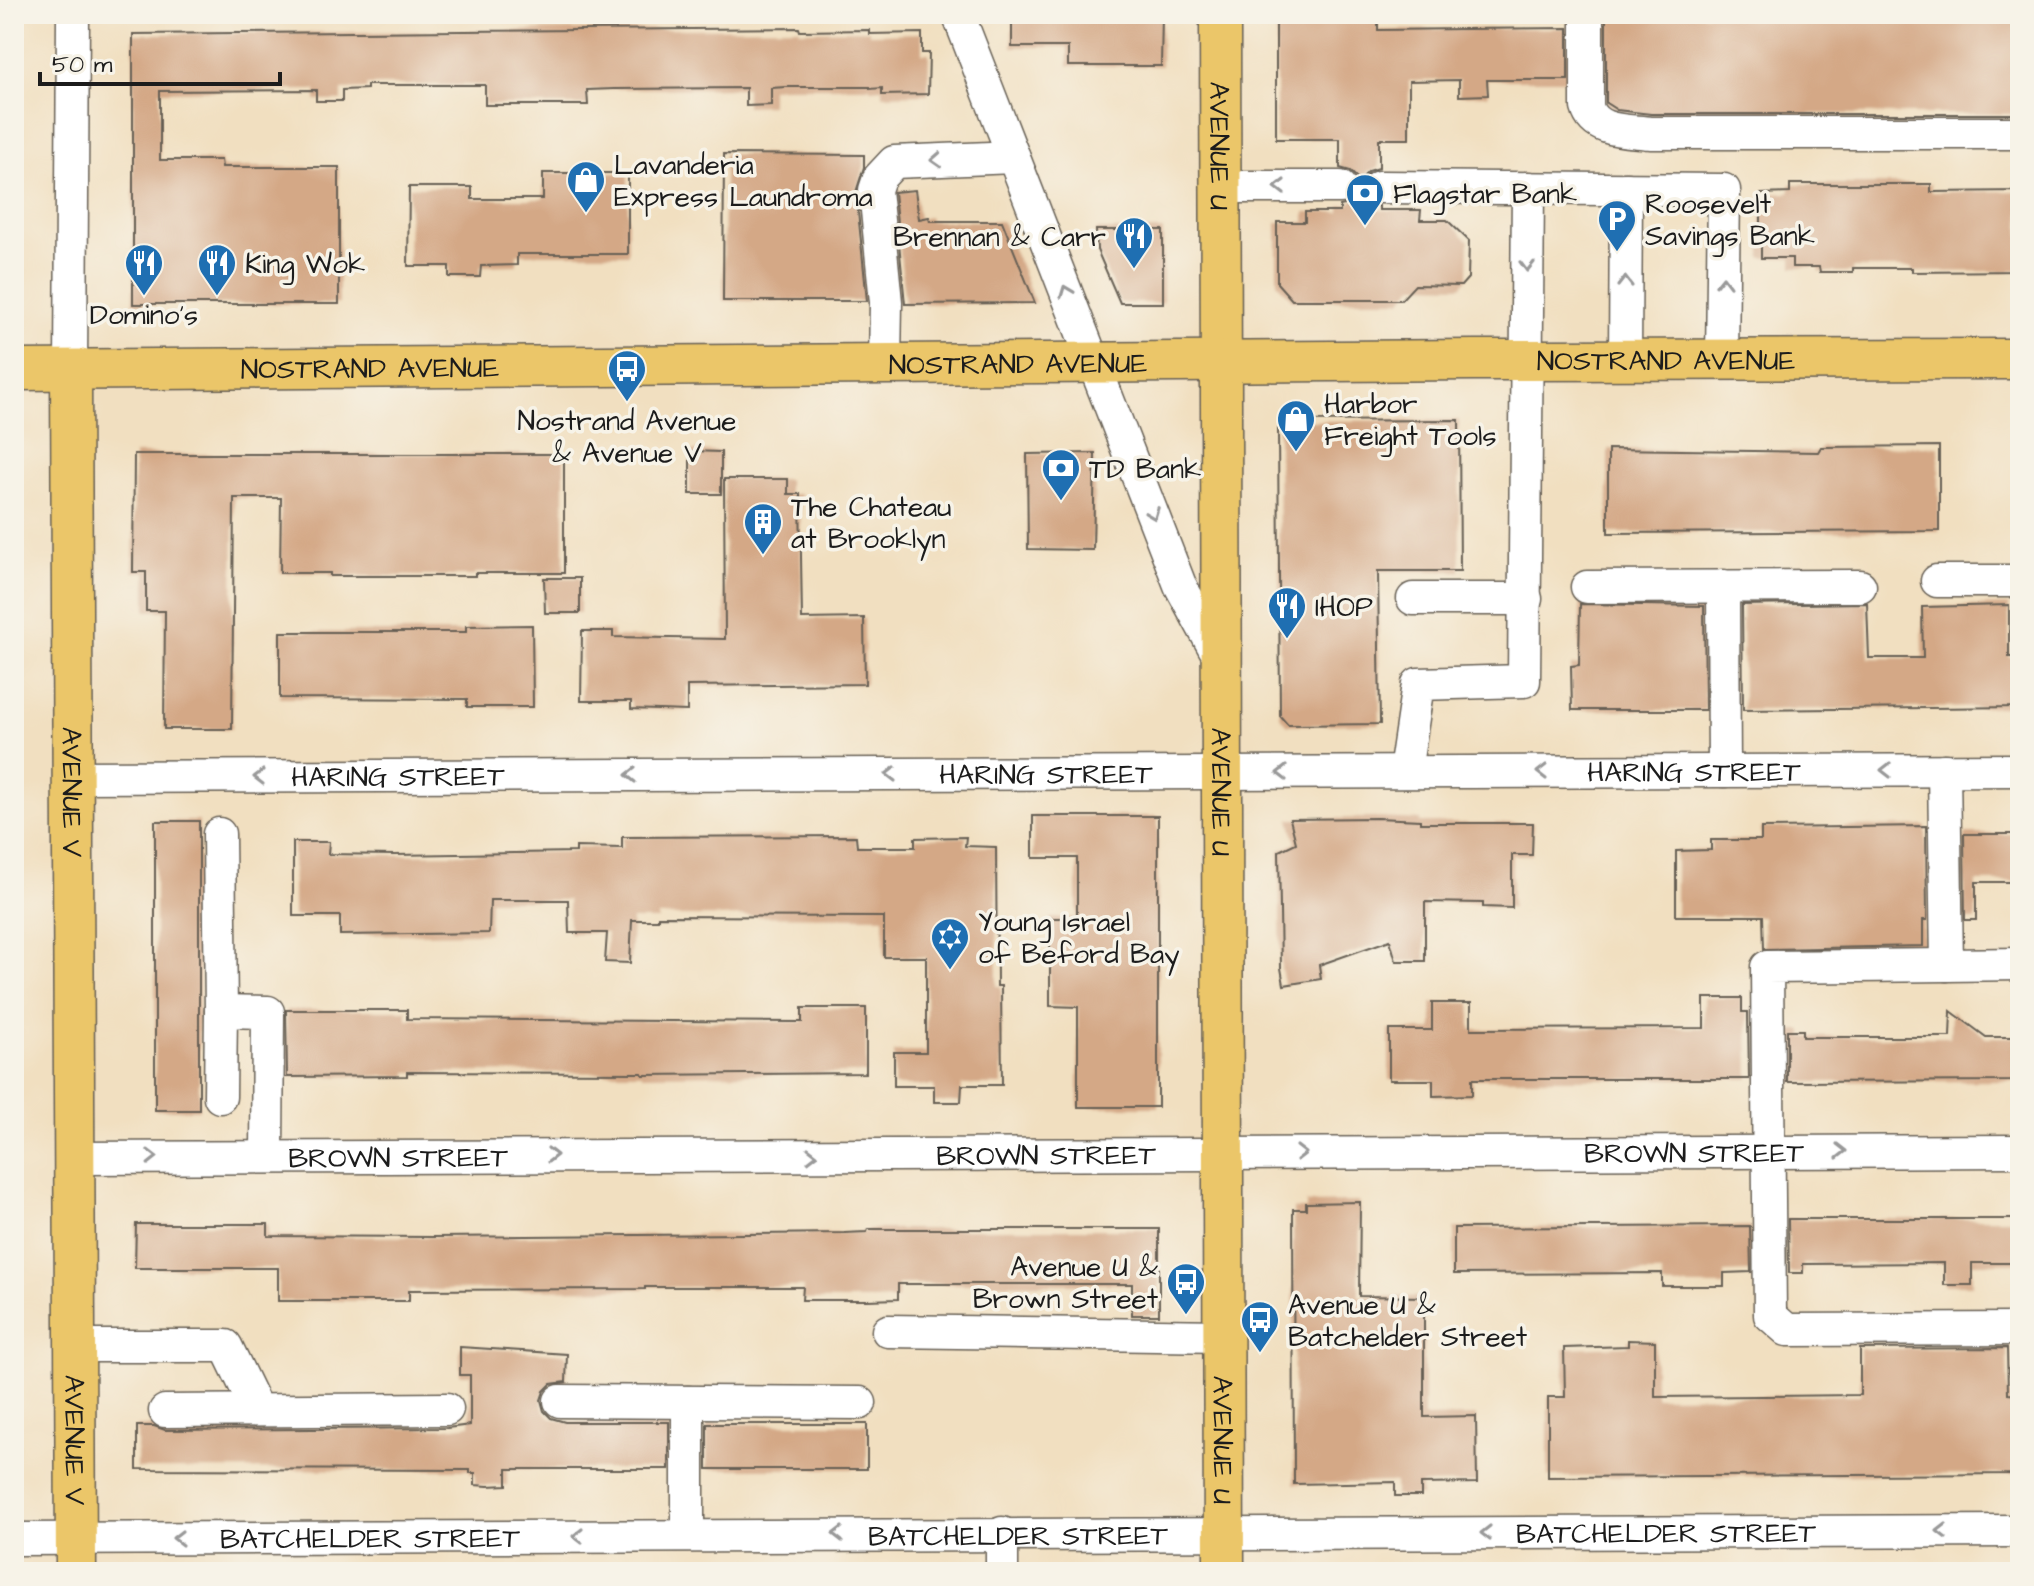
<svg xmlns="http://www.w3.org/2000/svg" width="2034" height="1586" viewBox="0 0 2034 1586" font-family="'Architects Daughter',sans-serif">
<rect width="100%" height="100%" fill="#f7f3e8"/>
<filter id="ink" filterUnits="userSpaceOnUse"><feTurbulence type="fractalNoise" baseFrequency=".0125" numOctaves="2"/><feDisplacementMap in="SourceGraphic" scale="16" xChannelSelector="R" yChannelSelector="G"/><feConvolveMatrix kernelMatrix="1 2 1 2 8 2 1 2 1" color-interpolation-filters="sRGB"/></filter>
<filter id="wash" filterUnits="userSpaceOnUse"><feTurbulence type="fractalNoise" baseFrequency=".006" numOctaves="4" result="noise"/><feDisplacementMap in="SourceGraphic" scale="32" xChannelSelector="R" yChannelSelector="G"/><feGaussianBlur stdDeviation="1.8" result="paint"/><feColorMatrix in="noise" values="0 0 0 0 0 0 0 0 0 0 0 0 0 0 0 0 0 1.4 0 .05"/><feComposite in="paint" operator="in"/></filter>
<g filter="url(#wash)">
<rect width="100%" height="100%" fill="#f1dfc0"/>
<g id="blocks">
<path fill="#d4a886" d="M1012 14H1162L1161 66H1068V47H1012Z
M1276 14H1378V30L1568 28V80H1487L1488 95 1459 96V80L1409 81V139H1379V168L1369 171 1362 178 1360 186 1362 196 1369 203 1379 206V210H1421L1420 220H1447L1469 241 1468 278 1461 286 1415 285 1401 300H1292L1277 283V222H1305V212H1340V206L1349 204 1356 197 1359 186 1357 178 1350 171 1340 168V139H1276Z
M1606 14H2020V114H1651L1617 110 1606 103Z
M799 28 800 31 869 30V34L922 33V53H929L928 94 882 95V88L870 89V87H786L771 88V105L746 106V88L614 89 587 90 588 105H485V85H367V89L342 90V101H316V90L160 91V160H221L222 167H339V304H133V34Z
M724 154 864 155V167L856 192 867 301H723Z
M543 173H628V254H517V265L481 266 480 277H449V266H408L409 187H472V199H543Z
M1790 184H1931V192L2020 191V271L1912 272V268H1853V272H1820L1819 267H1792V258H1761V194L1790 193Z
M915 190 919 219 929 217 930 221H1002L1035 303 905 304 894 192Z
M1096 230H1163V303H1120L1097 250Z
M1459 420 1460 571H1378L1380 724 1288 725 1280 716 1278 429 1287 421Z
M1939 446V531L1608 533V449L1818 452 1821 447Z
M690 451 721 452V494H690Z
M1095 453 1093 550 1028 549 1027 454Z
M134 454H564V573H475V576H330V573H280L281 498H234L232 729H164L165 611H146V572H133Z
M724 479H788V494H800L802 619 864 618 865 684 687 686V711L631 709V701H581L582 631H613V637L725 639Z
M544 578H580V613H545Z
M1867 603 1869 658H1923L1922 607 2009 605V657H2020V707L1743 710 1742 605Z
M1580 604 1704 606 1705 710H1572L1571 666 1579 665Z
M532 625 533 707H467V699L280 698V632H466V626Z
M1033 816H1158V1107H1078V1007L1050 1006V918H1077V858H1033Z
M1377 818 1420 820V823H1533L1532 855H1512V908L1483 907V903L1425 902V961H1396L1390 940 1319 965 1321 979 1284 985 1281 968 1279 851 1296 843 1290 819Z
M155 821H199V1110H155Z
M1926 826 1927 920H1923V946L1764 949 1763 916H1676V851L1711 850V840H1761V828Z
M1964 834H2020V882H1976V920H1965Z
M856 836 857 847H915V838L966 837 965 846 996 847 997 986H1001L1002 1085H962L961 1102H934V1086H894V1052H926V957H884V917L658 916V920H632L630 963 605 962 607 933H569L568 900H490L489 933 340 935V916H293V842H329L328 854 395 855 576 852V847L622 848V837Z
M1704 998H1742V1012H1748L1749 1079H1472V1095L1433 1096V1080H1389V1030H1432V1003H1471V1029L1704 1028Z
M802 1008H866V1073L643 1075 642 1073 407 1072V1076L287 1077 286 1010H407V1019L802 1022Z
M1951 1011 1986 1037H2020V1081L1787 1082V1030H1803V1037H1950Z
M1360 1202 1359 1296 1424 1297V1417L1476 1416 1477 1483 1421 1484V1496H1395V1482L1294 1484 1293 1209H1306V1203Z
M1788 1219H2020V1263H1972V1285H1944V1263L1803 1264V1273H1789Z
M136 1224H268V1236L434 1237 844 1233 867 1232 868 1229H1159V1315H1132V1284H898V1299L867 1300H802L803 1287H645V1289L409 1290V1301H278V1268H135Z
M1750 1226 1751 1272 1724 1273V1286H1662V1273L1454 1274V1228Z
M1628 1340 1655 1341V1397L1860 1395V1349L2007 1348 2008 1394 2020 1395V1474L1548 1477V1397H1565L1564 1348 1628 1346Z
M460 1347 567 1354 566 1382 551 1384 544 1391 541 1400 544 1411 551 1418 565 1422H669V1469H507V1485L488 1486 475 1485V1473H470V1470L137 1469V1426H154L165 1430 447 1428 470 1425V1375H460Z
M707 1424H867V1469H707Z"/>
</g>
</g>
<g filter="url(#ink)">
<use href="#blocks" fill-opacity="0" stroke="#676055" stroke-width="2"/>
<g fill="none" stroke-linecap="round" stroke-linejoin="round">
<g stroke="#676055" stroke-width="35">
<g id="minor">
<path d="M958 14 1180 585 1221 660"/>
<path d="M1587 14V107C1594 133 1628 130 1650 133H2020"/>
<path d="M1220 187H1340"/>
<path d="M1379 187 1724 190 1722 360"/>
<path d="M1625 360 1626 189"/>
<path d="M885 365 886 302 875 190 879 178 894 162 1014 157"/>
<path d="M71 370 73 14"/>
<path d="M1937 581H2020"/>
<path d="M1723 586 1724 771"/>
<path d="M1587 587 1860 586"/>
<path d="M1413 599H1526"/>
<path d="M1944 770 1947 965 2020 964"/>
<path d="M1405 772 1418 684 1524 681 1528 188"/>
<path id="s1" d="M72 777 2020 770"/>
<path d="M219 834 221 1011"/>
<path d="M1947 965 1767 967 1770 1315 1787 1330 2020 1329"/>
<path d="M220 1097 221 1011 268 1012 267 1156"/>
<path id="s2" d="M74 1158 2020 1151"/>
<path d="M888 1331 1223 1336"/>
<path d="M74 1346H226L257 1410"/>
<path d="M560 1401 860 1403"/>
<path d="M688 1402V1535"/>
<path d="M165 1411 447 1409"/>
<path id="s3" d="M14 1539 2020 1531"/>
<path d="M1002 1572V1533"/>
</g>
</g>
<g stroke="#676055" stroke-width="43">
<g id="major">
<path id="s4" d="M1220 14 1224 1572"/>
<path id="s5" d="M14 370 1475 360 2020 359"/>
<path id="s6" d="M71 370 76 1572"/>
</g>
</g>
<path stroke="#676055" stroke-width="5" stroke-dasharray="6 6" stroke-linecap="butt" d="M14 1298H16"/>
<use href="#minor" stroke="#fff" stroke-width="32"/>
<use href="#major" stroke="#ebc669" stroke-width="40"/>
</g>
<defs><path id="oneway-chevron" d="M-2-3.5L2.5 0L-2 3.5" fill="none" stroke-width="1.6" stroke-linecap="round" stroke-linejoin="round" transform="scale(2)"/></defs>
<g stroke="#999">
<use href="#oneway-chevron" transform="translate(936 160) rotate(177)"/>
<use href="#oneway-chevron" transform="translate(1280 187) rotate(180)"/>
<use href="#oneway-chevron" transform="translate(1527 266) rotate(91)"/>
<use href="#oneway-chevron" transform="translate(1625 282) rotate(-90)"/>
<use href="#oneway-chevron" transform="translate(1723 282) rotate(-89)"/>
<use href="#oneway-chevron" transform="translate(1066 291) rotate(-111)"/>
<use href="#oneway-chevron" transform="translate(1153 514) rotate(69)"/>
<use href="#oneway-chevron" transform="translate(1886 770) rotate(180)"/>
<use href="#oneway-chevron" transform="translate(1542 772) rotate(180)"/>
<use href="#oneway-chevron" transform="translate(1282 773) rotate(180)"/>
<use href="#oneway-chevron" transform="translate(891 774) rotate(180)"/>
<use href="#oneway-chevron" transform="translate(631 775) rotate(180)"/>
<use href="#oneway-chevron" transform="translate(259 777) rotate(180)"/>
<use href="#oneway-chevron" transform="translate(1841 1151)"/>
<use href="#oneway-chevron" transform="translate(1301 1153)"/>
<use href="#oneway-chevron" transform="translate(552 1155)"/>
<use href="#oneway-chevron" transform="translate(812 1155)"/>
<use href="#oneway-chevron" transform="translate(152 1157) rotate(-1)"/>
<use href="#oneway-chevron" transform="translate(1942 1531) rotate(180)"/>
<use href="#oneway-chevron" transform="translate(1486 1533) rotate(180)"/>
<use href="#oneway-chevron" transform="translate(838 1534) rotate(180)"/>
<use href="#oneway-chevron" transform="translate(578 1536) rotate(180)"/>
<use href="#oneway-chevron" transform="translate(178 1538) rotate(180)"/>
</g>
</g>
<defs>
<g id="shop-pin" transform="scale(2)"><path d="M0 17L-7.5 6A9.5 9.5 0 1 1 7.5 6Z" fill="#1f6fb2" stroke="#f7f3e8"/><path d="M-5-2.5h2.3a2.7 3.5 0 0 1 5.4 0H5L5.5 6h-11ZM-1.5-2.5h3a1.5 2.3 0 0 0-3 0Z" fill="#fff"/></g>
<g id="bank-pin" transform="scale(2)"><path d="M0 17L-7.5 6A9.5 9.5 0 1 1 7.5 6Z" fill="#1f6fb2" stroke="#f7f3e8"/><path d="M-6-4H6V4H-6ZM0-2.3a2.3 2.3 0 1 0 0 4.6a2.3 2.3 0 1 0 0-4.6Z" fill="#fff"/></g>
<g id="parking-pin" transform="scale(2)"><path d="M0 17L-7.5 6A9.5 9.5 0 1 1 7.5 6Z" fill="#1f6fb2" stroke="#f7f3e8"/><path d="M-3.5-5.5H1a3.5 3.5 0 0 1 0 7H-1V5.5H-3.5ZM-1-3.4V-.6H.8a1.4 1.4 0 0 0 0-2.8Z" fill="#fff"/></g>
<g id="restaurant-pin" transform="scale(2)"><path d="M0 17L-7.5 6A9.5 9.5 0 1 1 7.5 6Z" fill="#1f6fb2" stroke="#f7f3e8"/><path d="M-5-6h1v4h1v-4h1v4h1v-4h1v5L-1.5 .5V6h-2V.5L-5-1ZM5-6V6H3V1.5H1.5Q1.5-4 5-6Z" fill="#fff"/></g>
<g id="bus-pin" transform="scale(2)"><path d="M0 17L-7.5 6A9.5 9.5 0 1 1 7.5 6Z" fill="#1f6fb2" stroke="#f7f3e8"/><path d="M-5-6H5V4H4V6H2V4H-2V6H-4V4H-5ZM-3.5-4V0h7V-4ZM-3.5 1.2v1.5H-2V1.2ZM2 1.2v1.5H3.5V1.2Z" fill="#fff"/></g>
<g id="building-pin" transform="scale(2)"><path d="M0 17L-7.5 6A9.5 9.5 0 1 1 7.5 6Z" fill="#1f6fb2" stroke="#f7f3e8"/><path d="M-4-6H4V6H1V3H-1V6H-4ZM-2.5-4.3h1.7v1.8h-1.7ZM.8-4.3h1.7v1.8H.8ZM-2.5-1h1.7V.8h-1.7ZM.8-1h1.7V.8H.8Z" fill="#fff"/></g>
<g id="synagogue-pin" transform="scale(2)"><path d="M0 17L-7.5 6A9.5 9.5 0 1 1 7.5 6Z" fill="#1f6fb2" stroke="#f7f3e8"/><path d="M0-6.5L5.6 3.2H-5.6ZM0 6.5L5.6-3.2H-5.6Z" fill="#fff"/></g>
</defs>
<g fill-rule="evenodd">
<use href="#shop-pin" x="586" y="180"/>
<use href="#bank-pin" x="1365" y="193"/>
<use href="#parking-pin" x="1617" y="219"/>
<use href="#restaurant-pin" x="1134" y="236"/>
<use href="#restaurant-pin" x="144" y="263"/>
<use href="#restaurant-pin" x="217" y="263"/>
<use href="#bus-pin" x="627" y="369"/>
<use href="#shop-pin" x="1296" y="419"/>
<use href="#bank-pin" x="1061" y="468"/>
<use href="#building-pin" x="763" y="522"/>
<use href="#restaurant-pin" x="1287" y="606"/>
<use href="#synagogue-pin" x="950" y="937"/>
<use href="#bus-pin" x="1186" y="1282"/>
<use href="#bus-pin" x="1260" y="1320"/>
</g>
<g text-anchor="middle" stroke-width="7" stroke-linejoin="round" paint-order="stroke">
<g font-size="28" fill="#1c1c1c" stroke="#f7f3e8">
<text dy="10" stroke="none"><textPath href="#s4" startOffset="132">AVENUE U</textPath></text>
<text dy="10" stroke="none"><textPath href="#s5" startOffset="1652">NOSTRAND AVENUE</textPath></text>
<text dy="10" stroke="none"><textPath href="#s5" startOffset="1004">NOSTRAND AVENUE</textPath></text>
<text dy="10" stroke="none"><textPath href="#s5" startOffset="356">NOSTRAND AVENUE</textPath></text>
<text dy="10" stroke="none"><textPath href="#s1" startOffset="1622">HARING STREET</textPath></text>
<text dy="10" stroke="none"><textPath href="#s1" startOffset="974">HARING STREET</textPath></text>
<text dy="10" stroke="none"><textPath href="#s1" startOffset="326">HARING STREET</textPath></text>
<text dy="10" stroke="none"><textPath href="#s6" startOffset="422">AVENUE V</textPath></text>
<text dy="10" stroke="none"><textPath href="#s4" startOffset="778">AVENUE U</textPath></text>
<text dy="10" stroke="none"><textPath href="#s2" startOffset="1620">BROWN STREET</textPath></text>
<text dy="10" stroke="none"><textPath href="#s2" startOffset="972">BROWN STREET</textPath></text>
<text dy="10" stroke="none"><textPath href="#s2" startOffset="324">BROWN STREET</textPath></text>
<text dy="10" stroke="none"><textPath href="#s6" startOffset="1070">AVENUE V</textPath></text>
<text dy="10" stroke="none"><textPath href="#s4" startOffset="1426">AVENUE U</textPath></text>
<text dy="10" stroke="none"><textPath href="#s3" startOffset="1652">BATCHELDER STREET</textPath></text>
<text dy="10" stroke="none"><textPath href="#s3" startOffset="1004">BATCHELDER STREET</textPath></text>
<text dy="10" stroke="none"><textPath href="#s3" startOffset="356">BATCHELDER STREET</textPath></text>
</g>
<g font-size="28" fill="#1c1c1c" stroke="#f7f3e8" text-anchor="start">
<text x="614" y="174">Lavanderia<tspan x="614" dy="32">Express Laundroma</tspan></text>
<text x="1393" y="203">Flagstar Bank</text>
<text x="1645" y="213">Roosevelt<tspan x="1645" dy="32">Savings Bank</tspan></text>
<text x="1106" y="246" text-anchor="end">Brennan &amp; Carr</text>
<text x="245" y="273">King Wok</text>
<text x="144" y="324" text-anchor="middle">Domino's</text>
<text x="1324" y="413">Harbor<tspan x="1324" dy="32">Freight Tools</tspan></text>
<text x="627" y="430" text-anchor="middle">Nostrand Avenue<tspan x="627" dy="32">&amp; Avenue V</tspan></text>
<text x="1089" y="478">TD Bank</text>
<text x="791" y="516">The Chateau<tspan x="791" dy="32">at Brooklyn</tspan></text>
<text x="1315" y="616">IHOP</text>
<text x="978" y="931">Young Israel<tspan x="978" dy="32">of Beford Bay</tspan></text>
<text x="1158" y="1276" text-anchor="end">Avenue U &amp;<tspan x="1158" dy="32">Brown Street</tspan></text>
<text x="1288" y="1314">Avenue U &amp;<tspan x="1288" dy="32">Batchelder Street</tspan></text>
</g>
</g>
<rect width="2034" height="1586" fill="none" stroke="#f7f3e8" stroke-width="48"/>
<path d="M40 72v12h240v-12" fill="none" stroke="#1c1c1c" stroke-width="4"/>
<text x="52" y="72" font-size="24" fill="#1c1c1c" stroke="#f7f3e8" stroke-width="6" paint-order="stroke">50 m</text>
</svg>
